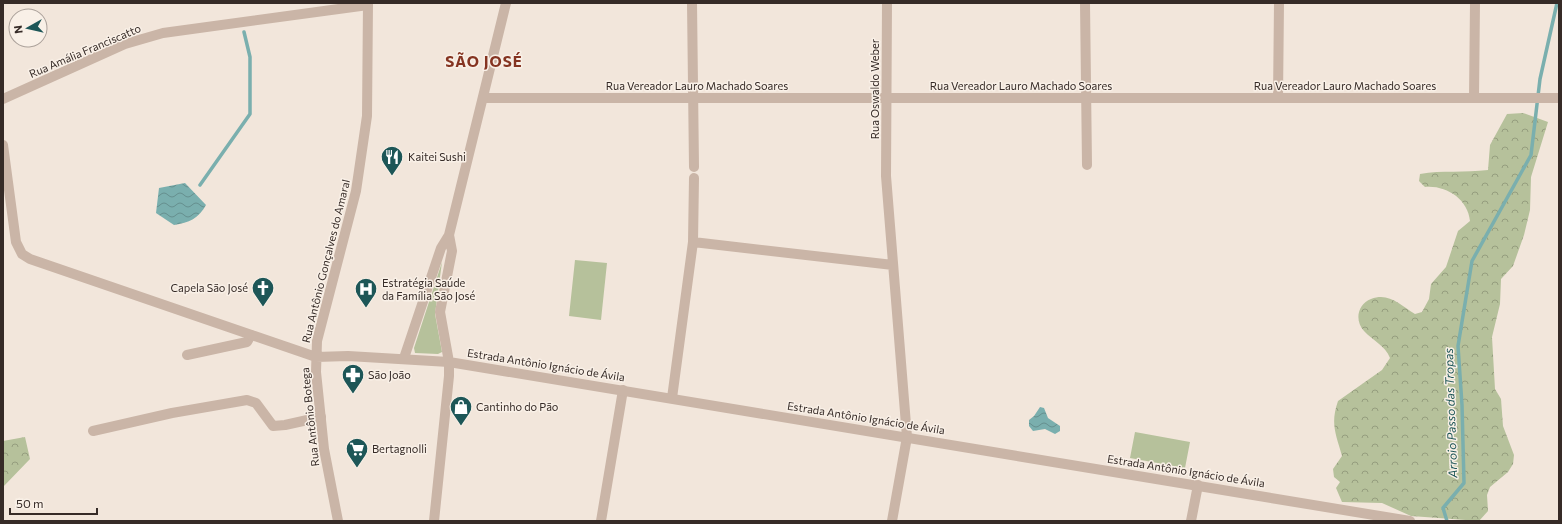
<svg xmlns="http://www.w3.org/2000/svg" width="1562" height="524" viewBox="0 0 1562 524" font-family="Commissioner,sans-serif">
<defs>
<pattern id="forest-crowns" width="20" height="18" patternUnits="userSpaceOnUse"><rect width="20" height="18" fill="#b6c19b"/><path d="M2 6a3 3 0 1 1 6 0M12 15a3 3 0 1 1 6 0" fill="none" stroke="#959d7e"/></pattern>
<pattern id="water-waves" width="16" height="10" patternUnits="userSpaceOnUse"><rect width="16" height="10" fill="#7aafae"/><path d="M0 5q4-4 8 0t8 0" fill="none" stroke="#658f8e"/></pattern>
</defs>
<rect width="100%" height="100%" fill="#f2e6db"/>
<path fill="#b6c19b" d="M575 260 607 263 601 320 569 316Z
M442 262 435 314 442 352 438 354 415 353 414 348Z
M1135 432 1190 442 1185 468 1130 458Z"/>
<path fill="url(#forest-crowns)" d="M1523 113 1548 122 1531 177 1530 210 1524 235 1513 266 1501 279 1500 304 1492 337 1495 389 1501 399 1503 426 1514 455 1513 464 1508 472 1490 487 1487 495 1488 511 1479 521 1411 516 1382 503 1342 502 1336 488 1340 482 1334 477 1333 469 1342 456C1336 434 1330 424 1338 401L1382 370 1390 358C1385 345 1373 341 1364 331 1354 320 1358 304 1371 299 1389 292 1400 305 1415 314L1422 312 1429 299 1431 284 1446 267 1458 231 1470 221C1468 199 1446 185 1425 187L1419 181 1420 174C1442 170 1465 173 1488 170L1490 145 1507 114Z
M25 437 30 459 3 487V441Z"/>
<path fill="url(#water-waves)" d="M185 183 206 205C199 218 189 223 174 225L156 213 159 188Z
M1040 407 1044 408 1048 418 1060 426V431L1055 434 1045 429 1033 431 1029 426V420L1034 416Z"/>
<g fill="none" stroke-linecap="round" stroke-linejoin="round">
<path stroke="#7aafae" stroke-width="3.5" d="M200 185 250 114V57L244 32
M1447 521 1443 508 1464 483 1462 405 1458 346 1472 261 1531 155 1540 79 1557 3"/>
<path stroke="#cab5a7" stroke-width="10" d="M692 3 694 167
M887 3 886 176 907 437 892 521
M1085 3 1087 165
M483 98H1559
M1278 98 1279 3
M1474 98 1475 3
M3 99 125 44 163 33 368 5
M693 242 893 265
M187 355 247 342 251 335
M672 398 693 242 694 178
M93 431 172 413 247 400 256 403 273 426 285 425 321 417
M601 521 623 390
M1191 521 1198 485"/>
<path stroke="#cab5a7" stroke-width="10" d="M3 145 16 242 22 254 30 259 316 357 348 356 449 362 1410 521
M404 358 441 248 449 235 506 3
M338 521 324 449 316 372 317 341 356 191 367 116 368 3
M434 521 449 376V362L440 312 452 251 449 235"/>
</g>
<defs>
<g id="restaurant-pin" transform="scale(1.15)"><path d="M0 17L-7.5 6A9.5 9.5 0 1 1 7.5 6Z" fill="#1d5657" stroke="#f9f0e7"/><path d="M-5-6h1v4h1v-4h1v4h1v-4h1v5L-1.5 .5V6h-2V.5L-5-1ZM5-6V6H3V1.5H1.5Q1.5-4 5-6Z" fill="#fff"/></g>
<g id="church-pin" transform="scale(1.15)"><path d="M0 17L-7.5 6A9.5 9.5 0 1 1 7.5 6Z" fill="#1d5657" stroke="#f9f0e7"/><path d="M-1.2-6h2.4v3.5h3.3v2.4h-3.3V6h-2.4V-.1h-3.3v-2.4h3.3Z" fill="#fff"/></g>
<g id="hospital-pin" transform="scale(1.15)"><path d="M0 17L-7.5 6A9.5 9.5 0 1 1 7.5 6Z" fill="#1d5657" stroke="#f9f0e7"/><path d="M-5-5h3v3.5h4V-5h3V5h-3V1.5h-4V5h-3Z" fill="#fff"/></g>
<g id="pharmacy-pin" transform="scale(1.15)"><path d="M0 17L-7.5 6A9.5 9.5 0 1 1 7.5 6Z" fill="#1d5657" stroke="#f9f0e7"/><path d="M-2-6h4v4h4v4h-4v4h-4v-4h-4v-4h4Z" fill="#fff"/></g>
<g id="shop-pin" transform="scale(1.15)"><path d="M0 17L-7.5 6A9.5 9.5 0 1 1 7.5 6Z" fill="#1d5657" stroke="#f9f0e7"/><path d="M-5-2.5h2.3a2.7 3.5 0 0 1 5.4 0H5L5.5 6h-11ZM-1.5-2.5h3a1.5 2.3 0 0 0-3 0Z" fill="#fff"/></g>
<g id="supermarket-pin" transform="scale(1.15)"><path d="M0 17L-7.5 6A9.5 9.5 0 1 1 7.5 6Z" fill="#1d5657" stroke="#f9f0e7"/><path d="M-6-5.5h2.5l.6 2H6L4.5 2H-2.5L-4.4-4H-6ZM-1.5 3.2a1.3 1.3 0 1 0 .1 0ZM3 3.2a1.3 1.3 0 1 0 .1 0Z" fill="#fff"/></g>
</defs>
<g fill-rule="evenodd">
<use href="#restaurant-pin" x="392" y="157"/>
<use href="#church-pin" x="263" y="288"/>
<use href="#hospital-pin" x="366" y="289"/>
<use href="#pharmacy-pin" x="353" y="375"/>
<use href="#shop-pin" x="461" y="407"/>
<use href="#supermarket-pin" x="357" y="449"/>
</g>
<g text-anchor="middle" stroke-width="3" stroke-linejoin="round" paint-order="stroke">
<g font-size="11" fill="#362b27" stroke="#f9f0e7">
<text transform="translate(85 51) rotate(-23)" y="4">Rua Amália Franciscatto</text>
<text x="697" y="90">Rua Vereador Lauro Machado Soares</text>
<text x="1021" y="90">Rua Vereador Lauro Machado Soares</text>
<text x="1345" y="90">Rua Vereador Lauro Machado Soares</text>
<text transform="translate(875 89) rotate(-90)" y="4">Rua Oswaldo Weber</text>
<text transform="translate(326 261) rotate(-76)" y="4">Rua Antônio Gonçalves do Amaral</text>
<text transform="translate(546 365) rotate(9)" y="4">Estrada Antônio Ignácio de Ávila</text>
<text transform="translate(310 417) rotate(-96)" y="4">Rua Antônio Botega</text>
<text transform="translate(866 418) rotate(9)" y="4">Estrada Antônio Ignácio de Ávila</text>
<text transform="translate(1186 471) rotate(9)" y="4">Estrada Antônio Ignácio de Ávila</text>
</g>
<g font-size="11" fill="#362b27" stroke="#f9f0e7" text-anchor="start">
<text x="408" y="161">Kaitei Sushi</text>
<text x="382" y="287">Estratégia Saúde<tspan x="382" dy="13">da Família São José</tspan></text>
<text x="248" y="292" text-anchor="end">Capela São José</text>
<text x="368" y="379">São João</text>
<text x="476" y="411">Cantinho do Pão</text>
<text x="372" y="453">Bertagnolli</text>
</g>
<g font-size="12" font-style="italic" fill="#1d5657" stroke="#f9f0e7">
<text transform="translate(1451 413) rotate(-92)" y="4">Arroio Passo das Tropas</text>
</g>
<g font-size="15" font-weight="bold" letter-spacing="1" fill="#853421" stroke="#f9f0e7">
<text x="484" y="67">SÃO JOSÉ</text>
</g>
</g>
<rect width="1562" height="524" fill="none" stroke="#362b27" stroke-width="8"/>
<g transform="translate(28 28) rotate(262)"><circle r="19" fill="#f9f0e7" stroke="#aba19a"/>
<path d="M0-3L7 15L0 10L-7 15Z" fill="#1d5657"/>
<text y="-6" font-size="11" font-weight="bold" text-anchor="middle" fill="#362b27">N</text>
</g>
<path d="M10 508v6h87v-6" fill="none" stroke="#362b27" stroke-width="2"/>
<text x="16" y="508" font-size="12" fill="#362b27" stroke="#f9f0e7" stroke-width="3" paint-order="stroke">50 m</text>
</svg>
